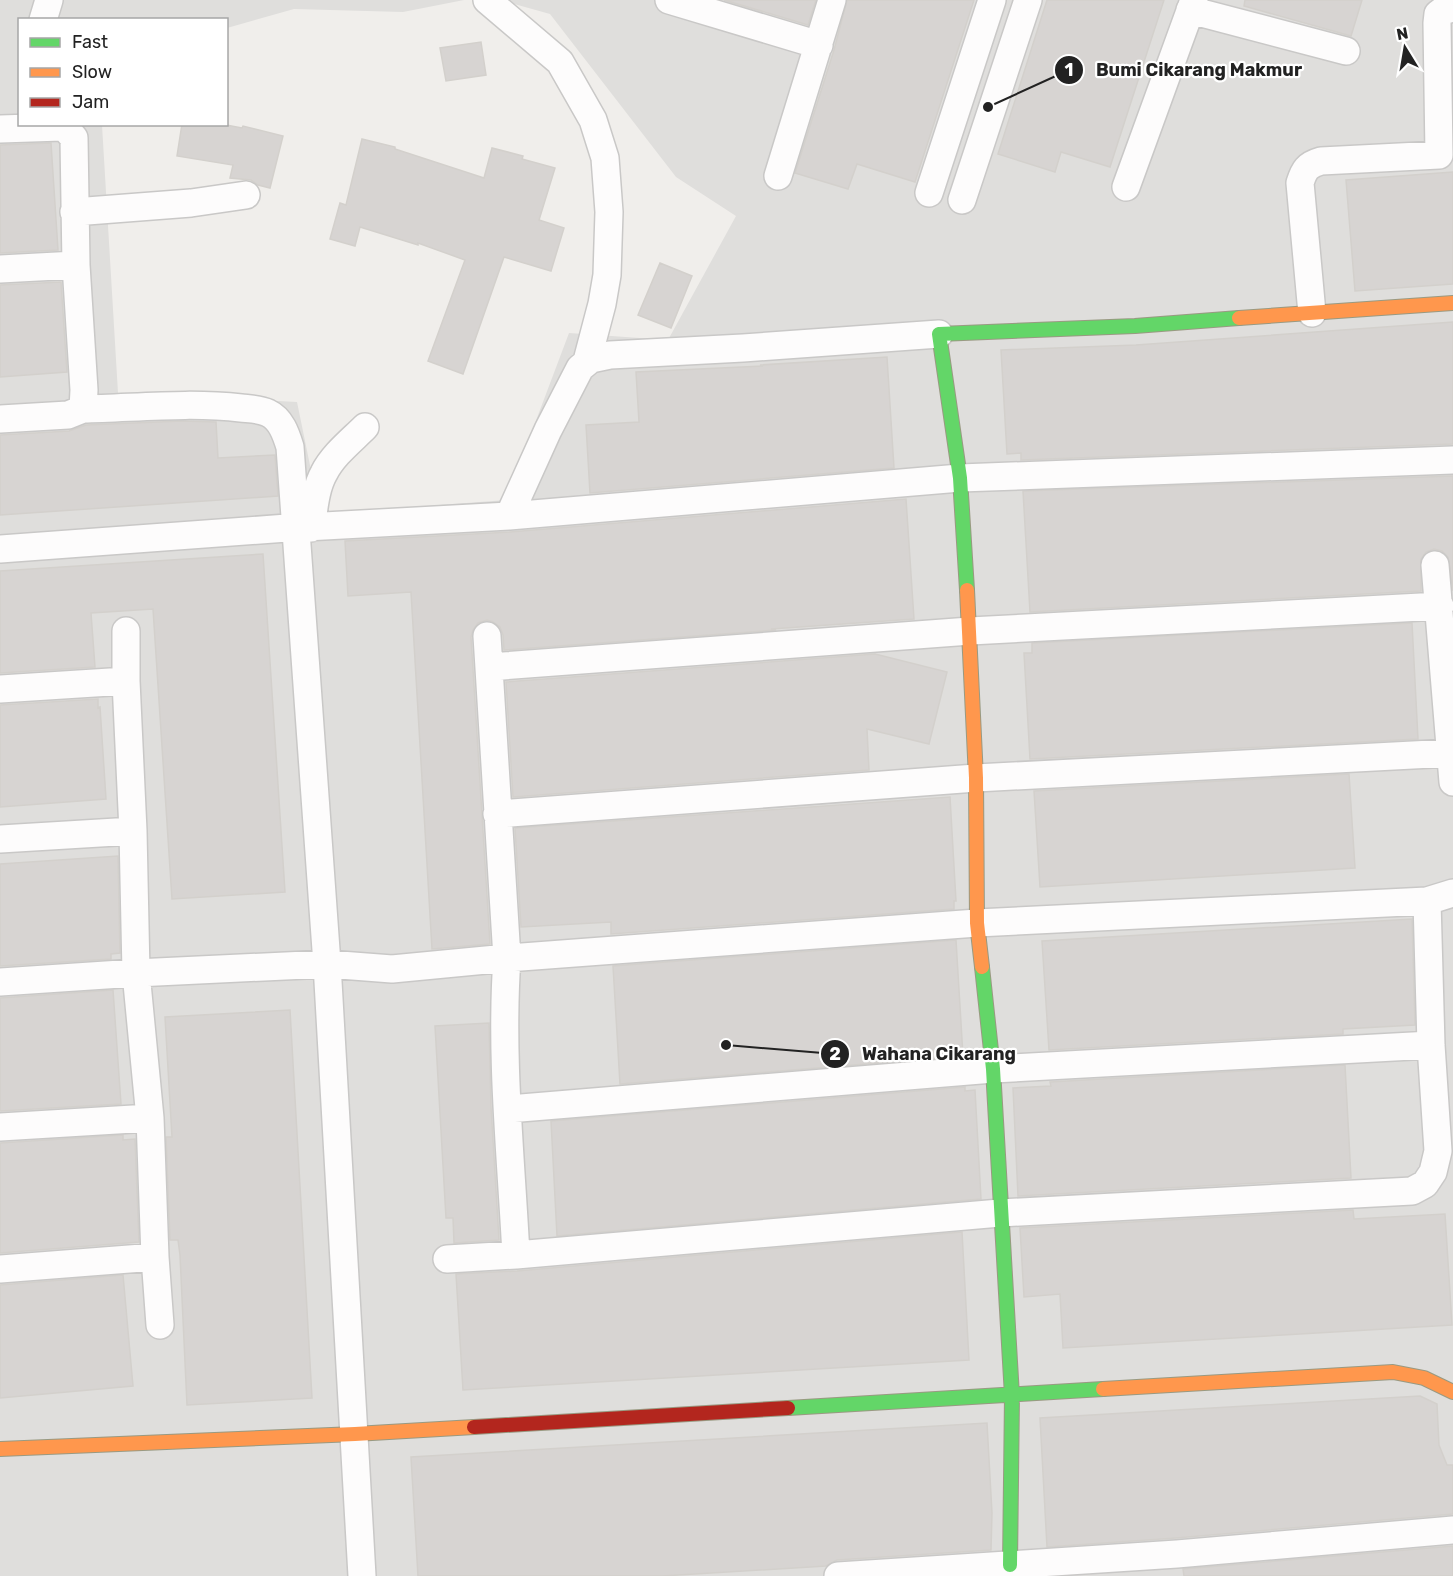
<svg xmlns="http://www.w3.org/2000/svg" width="1453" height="1576" viewBox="0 0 1453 1576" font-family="Rubik,sans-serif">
<rect width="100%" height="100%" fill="#f0eeeb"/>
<path fill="#dfdedc" d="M0 0H464L403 12 294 9 227 28 226 20H20V124L102 125 118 393 297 402 320 514 506 500 569 333 668 340 736 216 676 177 550 14 500 0H1453V1576H0Z"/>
<path fill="#d7d4d2" stroke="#d3d0cc" stroke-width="1.5" d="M724 0H816L808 25Z
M847 0H974L915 182 857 164 848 189 795 173 834 50Z
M1047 0H1164L1110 167 1061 152 1055 172 998 154Z
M1245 0H1362L1351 36 1244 6Z
M481 42 486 75 446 81 440 48Z
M182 124H221L242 128 243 126 283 136 270 188 258 185 251 180 230 178 233 165 177 156Z
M362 139 395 147V149L484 178 492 148 523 156 522 159 555 168 539 220 564 228 551 271 504 257 463 374 428 361 465 260 418 243V245L360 227 355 246 330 239 340 203 346 205Z
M51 143 58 250 0 253V145Z
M1453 172V284L1355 291 1346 180Z
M660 263 692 276 671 328 638 315Z
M61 282 67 372 0 377V285Z
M1453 322V444L1021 460V453L1007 454 1001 350 1136 345Z
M887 357 894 468 590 493 586 425 639 422 636 372 763 366 760 365Z
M182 421 216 422 218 458 275 455 278 496 0 515V435L69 431 86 425Z
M1453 476V591L1448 557 1442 551 1434 549 1426 552 1421 559V591L1030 612 1023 491Z
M906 499 914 619 771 629 776 630 504 650 503 635 500 627 493 622 487 620 478 623 473 630 471 637 490 944 432 949 411 592 348 596 345 541 510 532Z
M263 554 285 892 172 899 153 609 91 613 95 667 0 673V571Z
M1412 623 1418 739 1030 759 1024 653H1032V643Z
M875 654 947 672 929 744 867 729 869 770 513 797 506 682Z
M98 699V708L100 707 106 799 0 807V705Z
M1349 774 1355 868 1040 887 1034 791Z
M950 797 956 901H954V909L611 934V922L521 927 515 828Z
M118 856 120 953 111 954V959L0 966V864Z
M1412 919 1415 1025 1343 1029V1034L1049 1050 1042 941Z
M956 940 963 1056 620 1084 613 966Z
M113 990 121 1104 0 1111V998Z
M290 1010 312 1398 187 1405 180 1255 178 1240H170L166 1137H172L165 1017Z
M489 1023 491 1107 499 1240 454 1243 453 1218H446L435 1026Z
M1345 1065 1351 1178 1018 1196 1013 1088 1051 1086 1050 1082Z
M965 1087V1091L975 1090 981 1199 557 1236 551 1121Z
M123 1135V1140L135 1139 139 1242 0 1253V1143Z
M1353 1210 1354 1219 1445 1214 1452 1325 1063 1348 1060 1294 1024 1297 1020 1228Z
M962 1232 969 1360 463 1390 456 1274 517 1271Z
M123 1275 133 1386 0 1398V1285Z
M1420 1396 1437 1404 1439 1445 1447 1465H1453V1514L1176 1538 1047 1547 1040 1418Z
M987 1423 992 1513 991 1550 837 1560 826 1566 662 1576H418L411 1457Z
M1453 1546V1576H1184L1183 1569Z"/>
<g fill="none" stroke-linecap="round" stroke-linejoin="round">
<g stroke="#c9c8c7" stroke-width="30">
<path id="street" d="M487 0 560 62 593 120 605 158 609 212 607 275 602 304 587 361
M669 0 819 45
M1190 10 1346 51
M43 20 49 0
M0 129 62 127 67 130 74 138 76 265 84 390 83 409 68 415 0 419
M778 176 832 0
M1126 187 1194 0
M929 193 992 0
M962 200 1028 0
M74 212 191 203 246 195
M0 269 76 265
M1312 313 1300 183C1304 170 1307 165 1321 161L1439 155 1437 23 1438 14 1442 11 1453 8
M83 409C135 408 189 402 241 408 250 409 260 409 268 413 281 419 286 434 290 447L327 964 362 1576
M509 516 548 430 580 368 591 359 610 355 743 348 939 334
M311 528C314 510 315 489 324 473 333 455 351 441 365 427
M0 549 287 528 509 516 960 478 1453 460
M1435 565 1453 782
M126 631V681L133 831 136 973 150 1118 155 1257 160 1325
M487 636 507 958C500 1056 511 1157 516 1255
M489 667 970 631 1440 606
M0 689 126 681
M497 814 976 778 1451 753
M0 839 133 831
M0 982 136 973 327 964 392 969 507 958 977 923 1427 901 1453 893
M508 1109 993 1069 1431 1045
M0 1127 150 1118
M447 1259 516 1255 1000 1213 1412 1191 1425 1184 1433 1172 1438 1151 1431 1045 1427 901
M0 1269 155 1257
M838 1576 1177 1554 1453 1530"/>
</g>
<g stroke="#999a82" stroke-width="16">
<path id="fast" d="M967 590 960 478 939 334 1135 326 1239 318
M982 967 993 1069 1012 1396 1010 1565
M788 1408 1103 1389"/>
</g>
<g stroke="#999a82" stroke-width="16">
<path id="slow" d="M1239 318 1453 303
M967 590 976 778 977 923 982 967
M1103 1389 1393 1372 1424 1378 1453 1392
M0 1449 355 1434 474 1427"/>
</g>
<g stroke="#999a82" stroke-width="16">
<path id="jam" d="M474 1427 788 1408"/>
</g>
<use href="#street" stroke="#fdfcfc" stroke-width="27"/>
<use href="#fast" stroke="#63d668" stroke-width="14"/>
<use href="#slow" stroke="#ff974d" stroke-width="14"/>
<use href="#jam" stroke="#b3261e" stroke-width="14"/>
</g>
<path fill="none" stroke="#222" stroke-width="2" d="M988 107L1069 70M726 1045L835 1054"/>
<g fill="#222" stroke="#fff" stroke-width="2">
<circle cx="988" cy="107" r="6"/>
<circle cx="726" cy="1045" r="6"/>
<circle cx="1069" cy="70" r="15"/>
<circle cx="835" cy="1054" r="15"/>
</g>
<g font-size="18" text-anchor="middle" font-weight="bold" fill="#fff">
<text x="1069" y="76">1</text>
<text x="835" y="1060">2</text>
</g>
<g font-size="18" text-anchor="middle" font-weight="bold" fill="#222" stroke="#fff" stroke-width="4.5" stroke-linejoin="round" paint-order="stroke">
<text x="1199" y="76">Bumi Cikarang Makmur</text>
<text x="939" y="1060">Wahana Cikarang</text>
</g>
<rect x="18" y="18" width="210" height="108" fill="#ffffff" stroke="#a7a7a7" stroke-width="1.5"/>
<rect x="30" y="38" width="30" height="9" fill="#63d668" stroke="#a7a7a7" stroke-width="1.5"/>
<text x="72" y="48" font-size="18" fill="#222222">Fast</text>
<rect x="30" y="68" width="30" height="9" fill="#ff974d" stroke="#a7a7a7" stroke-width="1.5"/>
<text x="72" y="78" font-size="18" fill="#222222">Slow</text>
<rect x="30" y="98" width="30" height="9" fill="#b3261e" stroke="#a7a7a7" stroke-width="1.5"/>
<text x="72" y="108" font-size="18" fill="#222222">Jam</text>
<g transform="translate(1405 48) rotate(349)" stroke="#ffffff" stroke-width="4.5" paint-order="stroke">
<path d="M0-4.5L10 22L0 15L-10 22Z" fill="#222222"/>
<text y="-9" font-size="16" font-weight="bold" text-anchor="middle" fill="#222222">N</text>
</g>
</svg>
